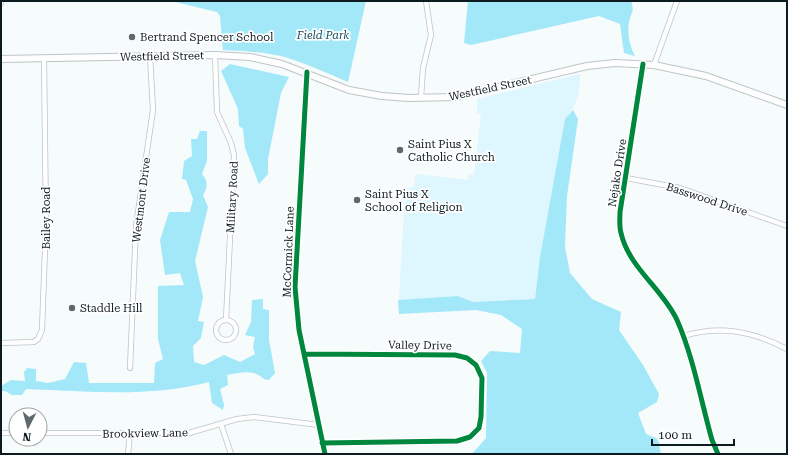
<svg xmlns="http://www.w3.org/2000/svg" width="788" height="455" viewBox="0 0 788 455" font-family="'Roboto Serif',serif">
<rect width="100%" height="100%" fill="#f6fbfc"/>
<path fill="#def6fd" d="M580 74C580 92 577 106 565 119L540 257 535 299 473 302 458 296 399 300 404 209 409 187H414L416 174 468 180 469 175H474L481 114 477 113V99Z"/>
<path fill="#a2e8f8" d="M171 1H366L348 82C327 73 307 64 285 57 265 52 244 51 223 50L220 16 217 12Z
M468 1H631C635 12 631 12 629 22 627 34 630 46 635 56L624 53 620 24 599 16 471 45 464 43Z
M230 64 289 77 281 93 268 159V174L259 184 245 148 243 129 239 126 238 109 221 71Z
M573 110 578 119 567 196 565 247 570 273 592 299 621 312 619 330 643 365 659 394 657 402 638 413 646 434 658 439 661 454H472L486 438 487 373 481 361 490 351 520 353 522 329 501 315 476 310 399 314 398 300 458 296 473 302 535 299 540 257 565 119Z
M200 131H207V161L202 174C208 181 208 187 203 195L208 207 195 261 203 297 198 321 204 322 201 338 193 346 194 362 204 365 224 355 240 362 255 354 253 347 255 337 245 335 251 322 252 300 263 299V309L269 310V340L275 373 269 380C262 380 261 375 254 373 246 371 236 373 227 375L228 385 220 389 224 405 223 410 212 403 209 382C148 398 88 391 26 389L22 395H12L5 391H1V386L11 380 25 381 24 372 27 368 36 369V381L48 383 65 379 74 362 86 363 89 383H154L155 363 163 359 158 339V286L184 285 180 273 165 275 160 240 169 212H190L193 199 186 180 182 179 184 161 192 156 191 139H197Z"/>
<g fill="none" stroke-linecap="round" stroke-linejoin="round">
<g stroke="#bcc5c7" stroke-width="6">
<path id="minor" d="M1 3V1
M215 55 217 112 231 143 234 155 226 320
M643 64 620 212C620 218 619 226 621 233 629 268 662 288 677 320 693 356 701 401 712 440L718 454
M654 65 677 1
M307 72 295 287 299 330 325 454
M421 97 423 68 431 35 426 1
M626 178 680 188 787 226
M216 330a10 10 0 1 1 20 0a10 10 0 1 1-20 0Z
M683 336C721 325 752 331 787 349
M1 343 34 342 38 339 42 330 46 223 44 58
M304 354 455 355 467 358 476 365 482 378 481 417 479 428 470 437 457 441 322 443
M130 368 136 226 153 110 150 56
M221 424 231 454
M1 433H16
M40 433H189L237 419 254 417 319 425
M128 454 130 433"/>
</g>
<g stroke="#bcc5c7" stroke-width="8">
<path id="secondary" d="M1 59 215 55 250 57 282 64 349 90 382 96 409 98 456 97 587 66 615 63 654 65 706 76 787 105"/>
</g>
<use href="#minor" stroke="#fefeff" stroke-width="4.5"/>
<use href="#secondary" stroke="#fefeff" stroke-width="6"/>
<g stroke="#fff" stroke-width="8">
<path id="cycleway" d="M643 64 620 212C620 218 619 226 621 233 629 268 662 288 677 320 693 356 701 401 712 440L718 454
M307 72 295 287 299 330 325 454
M304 354 455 355 467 358 476 365 482 378 481 417 479 428 470 437 457 441 322 443"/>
</g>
<use href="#cycleway" stroke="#00873e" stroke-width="5"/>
</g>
<g fill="#5e696c" stroke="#fff" stroke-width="1.5">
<circle cx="132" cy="37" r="4"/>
<circle cx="400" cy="150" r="4"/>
<circle cx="357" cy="200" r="4"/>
<circle cx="72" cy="308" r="4"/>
</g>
<g text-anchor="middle" stroke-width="3.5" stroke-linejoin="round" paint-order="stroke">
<g font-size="11" font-style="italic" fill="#174c58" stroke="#fff">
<text x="323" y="39">Field Park</text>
</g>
<g font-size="11" fill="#0c1b1f" stroke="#fff" text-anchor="start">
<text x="140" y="41">Bertrand Spencer School</text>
<text x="408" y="148">Saint Pius X<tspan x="408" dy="13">Catholic Church</tspan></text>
<text x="365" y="198">Saint Pius X<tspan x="365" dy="13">School of Religion</tspan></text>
<text x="80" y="312">Staddle Hill</text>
</g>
<g font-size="11" fill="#0c1b1f" stroke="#fff">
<text transform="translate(162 56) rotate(-1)" y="4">Westfield Street</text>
<text transform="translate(490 88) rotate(-12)" y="4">Westfield Street</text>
<text transform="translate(617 173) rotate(-81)" y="4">Nejako Drive</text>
<text transform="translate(232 197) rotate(-87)" y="4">Military Road</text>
<text transform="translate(707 199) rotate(18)" y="4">Basswood Drive</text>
<text transform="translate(141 200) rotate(-83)" y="4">Westmont Drive</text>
<text transform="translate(46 218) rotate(-90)" y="4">Bailey Road</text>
<text transform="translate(288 252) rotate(-88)" y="4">McCormick Lane</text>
<text transform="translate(420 345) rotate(1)" y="4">Valley Drive</text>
<text transform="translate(145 433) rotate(-1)" y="4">Brookview Lane</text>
</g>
</g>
<rect width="788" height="455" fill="none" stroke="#0c1b1f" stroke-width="4"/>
<g transform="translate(28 427) rotate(186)"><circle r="19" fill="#ffffff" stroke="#9ea4a5"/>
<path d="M0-3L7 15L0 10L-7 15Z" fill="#5e696c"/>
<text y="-6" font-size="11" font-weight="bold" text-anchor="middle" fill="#0c1b1f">N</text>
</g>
<path d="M652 439v6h82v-6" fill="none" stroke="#0c1b1f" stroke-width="2"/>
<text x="658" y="439" font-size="12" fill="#0c1b1f" stroke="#ffffff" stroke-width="3" paint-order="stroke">100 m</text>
</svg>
